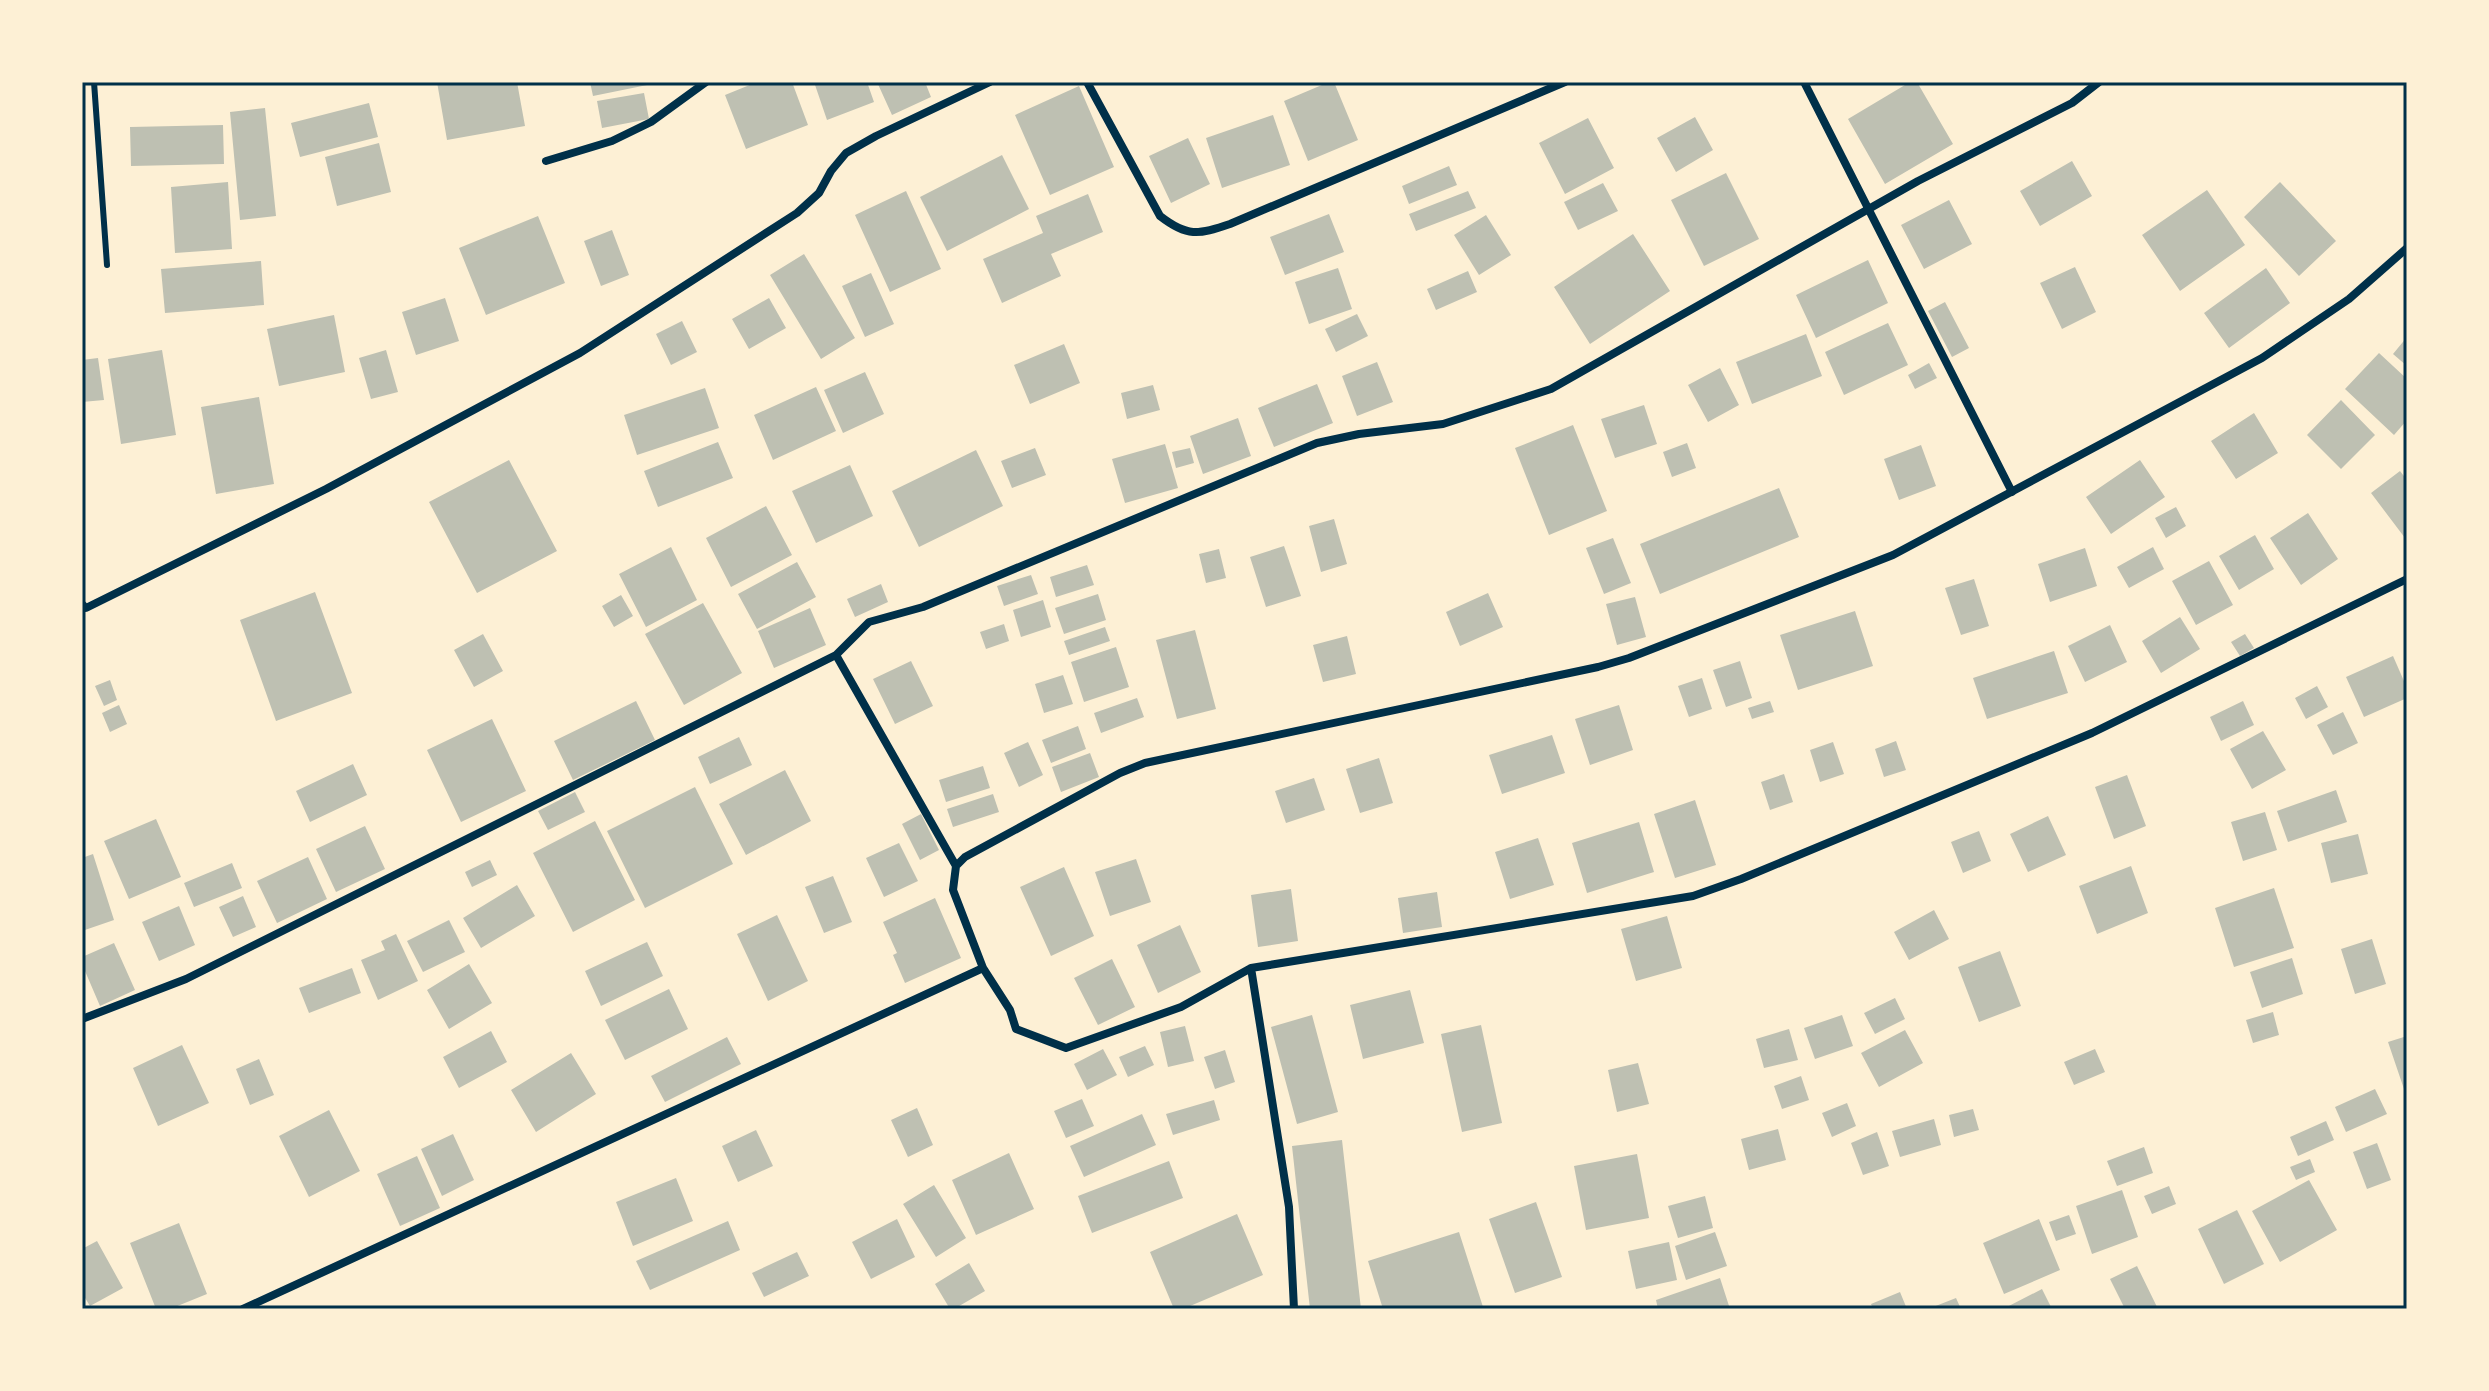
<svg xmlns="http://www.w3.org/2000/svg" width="2489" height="1391" viewBox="0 0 2489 1391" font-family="Merriweather,serif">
<rect width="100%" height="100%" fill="#fdf0d5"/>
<path fill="#bec0b2" d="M437 82H517L525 126 447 140Z
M590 82H656L657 83 593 96Z
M757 82H792L808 125 746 149 725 95Z
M814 82H867L874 102 827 120Z
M877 82H925L931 97 892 115Z
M1329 82H1334L1358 140 1308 161 1284 101Z
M1910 82H1917L1953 144 1885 184 1848 119Z
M1079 86 1114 167 1050 195 1015 115Z
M644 93 649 119 602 128 597 101Z
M369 103 378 137 300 157 291 123Z
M265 108 276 216 240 220 230 112Z
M1273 115 1290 165 1222 188 1206 138Z
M1695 117 1713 150 1676 172 1657 138Z
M1588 118 1614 168 1565 194 1539 143Z
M223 125 224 164 131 166 130 127Z
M1188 138 1210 184 1171 203 1149 156Z
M379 143 391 192 337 206 325 157Z
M1002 155 1029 209 947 251 920 197Z
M2072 161 2092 196 2040 226 2020 191Z
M1449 166 1457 185 1409 204 1402 186Z
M1726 173 1759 239 1704 266 1671 200Z
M228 182 232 249 175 253 171 187Z
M2280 182 2336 241 2299 276 2244 217Z
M1603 183 1618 211 1578 230 1564 202Z
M2207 190 2245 245 2180 291 2142 235Z
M906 191 941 269 890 292 855 215Z
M1468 191 1476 208 1416 231 1409 214Z
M1088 194 1103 232 1051 254 1061 276 1002 303 983 259 1043 233 1036 216Z
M1949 200 1972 244 1924 269 1901 225Z
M1329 214 1344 252 1285 275 1270 237Z
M1486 215 1511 255 1479 275 1454 235Z
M538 216 565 283 486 315 459 248Z
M612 230 629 275 601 286 584 241Z
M1633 234 1670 291 1590 344 1554 287Z
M804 254 855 338 821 359 770 275Z
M1868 260 1888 303 1816 338 1796 295Z
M261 261 264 305 165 313 161 269Z
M2075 267 2096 312 2062 329 2040 283Z
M1338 268 1352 309 1309 324 1295 282Z
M2266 268 2290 303 2229 348 2204 313Z
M1468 271 1477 292 1436 310 1427 289Z
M871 273 894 324 865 337 842 286Z
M445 298 459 341 416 355 402 312Z
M769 298 786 328 749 349 732 319Z
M1945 302 1969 348 1952 357 1928 311Z
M1357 314 1368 336 1336 352 1325 329Z
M334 315 345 372 279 386 267 329Z
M682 321 697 352 671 365 656 334Z
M1888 323 1908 365 1844 395 1825 352Z
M1806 334 1822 376 1752 404 1736 362Z
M2407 337V366L2393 354Z
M1064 344 1080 383 1030 404 1014 365Z
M162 350 176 435 121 444 108 359Z
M386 350 398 392 371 399 359 358Z
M2379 353 2407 379V420L2394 435 2345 389Z
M98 358 104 400 82 402V360Z
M1377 362 1393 402 1357 416 1342 376Z
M1929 363 1937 378 1915 389 1908 375Z
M1720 368 1739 405 1708 422 1688 385Z
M865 372 884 414 843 433 824 390Z
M1317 384 1333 423 1274 447 1258 408Z
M1153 385 1160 410 1127 419 1121 393Z
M816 387 836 431 773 460 754 415Z
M705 388 719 428 637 455 624 415Z
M259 397 274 484 216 494 201 407Z
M2341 400 2375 435 2341 469 2307 435Z
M1644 405 1657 444 1615 458 1601 419Z
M2254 413 2278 453 2236 479 2211 441Z
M1238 418 1251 456 1203 474 1190 436Z
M1573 425 1607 511 1549 535 1515 448Z
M718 442 733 478 658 507 644 471Z
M1687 443 1696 468 1672 477 1663 452Z
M1165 444 1178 488 1125 503 1112 459Z
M1921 445 1936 486 1899 500 1884 459Z
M1035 448 1046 475 1012 488 1001 461Z
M1190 448 1194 463 1176 468 1172 452Z
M976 450 1003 506 919 547 892 491Z
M509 460 557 551 477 593 429 502Z
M2140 460 2165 497 2111 534 2086 497Z
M850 465 873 516 816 543 792 491Z
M2400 471 2407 480V536L2405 538 2371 493Z
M1779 488 1799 537 1660 594 1640 544Z
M766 506 792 555 731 587 706 538Z
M2176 507 2186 526 2166 538 2155 518Z
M2308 513 2338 559 2301 585 2270 538Z
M1334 519 1347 564 1321 572 1309 526Z
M2255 535 2274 569 2239 590 2219 556Z
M1613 538 1631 583 1604 594 1586 548Z
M1284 546 1301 596 1266 607 1250 557Z
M671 547 697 600 646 627 619 574Z
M2153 547 2164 569 2129 588 2117 567Z
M2085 548 2097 586 2050 602 2038 564Z
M1219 549 1226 578 1206 583 1199 554Z
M2209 561 2233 605 2196 625 2172 581Z
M797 562 816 597 757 629 738 594Z
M1087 565 1094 585 1056 597 1050 577Z
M1031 575 1038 594 1004 606 997 586Z
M1974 579 1989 626 1961 635 1945 588Z
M881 584 888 602 855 617 847 599Z
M315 592 352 693 276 721 240 620Z
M1488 593 1503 627 1460 646 1446 612Z
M1098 594 1106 620 1064 634 1055 608Z
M621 595 633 616 614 627 602 606Z
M1635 597 1646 637 1617 645 1606 604Z
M1043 600 1051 627 1021 637 1013 610Z
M703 603 742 673 684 705 645 634Z
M810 608 826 645 774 668 758 631Z
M1855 611 1873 666 1798 690 1780 635Z
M2180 617 2200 649 2161 673 2142 641Z
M1004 624 1009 641 986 649 980 632Z
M2110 625 2127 662 2085 682 2068 646Z
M1105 627 1110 641 1069 655 1064 641Z
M1195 630 1216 709 1177 719 1156 640Z
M483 634 503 671 474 687 454 650Z
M2245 634 2254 648 2240 656 2231 642Z
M1347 636 1356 674 1323 682 1313 645Z
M1116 647 1129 687 1084 702 1071 662Z
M2054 651 2068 693 1987 719 1973 678Z
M2393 656 2407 688V698L2364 717 2346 677Z
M911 661 933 706 895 724 873 679Z
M1740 661 1752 698 1726 707 1713 670Z
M1063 675 1073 704 1044 713 1035 684Z
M1702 678 1712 709 1689 717 1678 686Z
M110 680 117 700 104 706 95 686Z
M2317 686 2328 707 2306 719 2295 698Z
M1137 698 1144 717 1101 733 1094 713Z
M636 701 655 740 573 780 554 741Z
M1770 701 1774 712 1752 719 1748 708Z
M2243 701 2254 725 2221 741 2210 717Z
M119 705 127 724 110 732 102 713Z
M1619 705 1633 750 1590 765 1575 719Z
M2343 712 2358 743 2333 755 2317 725Z
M492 719 526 791 461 822 427 750Z
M1078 726 1086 749 1051 763 1042 740Z
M2263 731 2286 770 2252 789 2230 749Z
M1552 735 1565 773 1502 794 1489 755Z
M739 737 752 765 710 784 698 757Z
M1896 741 1906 770 1884 777 1875 749Z
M1028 742 1043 775 1019 787 1004 753Z
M1833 742 1844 774 1820 782 1810 750Z
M1090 753 1099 777 1061 792 1052 767Z
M1379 758 1393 803 1360 813 1346 769Z
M353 764 367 795 310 822 296 791Z
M983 766 990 788 946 802 939 780Z
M785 770 811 821 746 855 719 804Z
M1784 774 1793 802 1770 810 1761 782Z
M2127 775 2146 826 2114 839 2095 787Z
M1314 778 1325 810 1286 823 1275 791Z
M695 787 733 864 645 908 607 831Z
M2336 790 2347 822 2288 842 2277 811Z
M575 792 585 812 548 830 538 811Z
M993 794 999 812 953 827 947 809Z
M1695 800 1716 865 1675 878 1654 814Z
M2265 812 2277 850 2243 861 2231 822Z
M921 814 939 850 920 860 902 824Z
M2048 816 2066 855 2028 872 2010 834Z
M156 819 181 877 129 899 104 841Z
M595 821 635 900 573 932 533 853Z
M1639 822 1654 872 1587 893 1572 843Z
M365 826 385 869 336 892 316 849Z
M1979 831 1991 861 1963 873 1951 842Z
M2358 834 2368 874 2331 883 2321 843Z
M1538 838 1554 885 1510 899 1495 852Z
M899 843 918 881 884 897 866 858Z
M93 854 114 920 82 931V858Z
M308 857 327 899 277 923 257 881Z
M1136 859 1151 902 1110 916 1095 872Z
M490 860 497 875 472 887 465 872Z
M232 863 242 888 194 907 184 883Z
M2131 866 2148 913 2097 934 2079 886Z
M1064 867 1094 936 1051 956 1020 887Z
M833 876 852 922 824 933 805 887Z
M517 885 535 916 481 948 463 918Z
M2274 888 2294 948 2234 967 2215 908Z
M1291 889 1298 941 1258 947 1251 895Z
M1437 892 1442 927 1403 933 1398 898Z
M243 896 256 927 233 937 219 907Z
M935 898 961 958 905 983 893 955 897 953 883 922Z
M179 906 195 945 159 961 142 922Z
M1934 910 1949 939 1909 960 1894 932Z
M777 915 808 981 768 1001 737 934Z
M1667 916 1682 968 1636 981 1621 929Z
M449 920 465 952 423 972 407 941Z
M1180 925 1201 972 1158 993 1137 945Z
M396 934 418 981 378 1000 361 960 385 950 381 941Z
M2372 939 2386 984 2355 994 2341 949Z
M647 942 663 976 601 1006 585 971Z
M114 943 135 990 100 1006 82 964V957Z
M2000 951 2021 1006 1979 1022 1958 967Z
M2292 958 2303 994 2262 1008 2250 972Z
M1112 959 1135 1007 1098 1025 1074 978Z
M469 964 492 1003 449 1029 427 990Z
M352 968 361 993 309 1013 299 988Z
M669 989 688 1029 625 1060 605 1020Z
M1410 990 1424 1043 1363 1059 1350 1005Z
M1895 998 1905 1019 1875 1034 1864 1013Z
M2273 1012 2279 1035 2253 1043 2246 1020Z
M1312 1015 1338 1112 1297 1124 1271 1027Z
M1842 1015 1853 1046 1815 1059 1804 1028Z
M1481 1025 1502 1123 1462 1132 1441 1034Z
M1185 1026 1194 1061 1168 1067 1160 1032Z
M1789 1029 1798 1060 1764 1068 1756 1039Z
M1905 1030 1923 1063 1879 1087 1861 1053Z
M491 1031 507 1062 459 1088 443 1057Z
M2407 1036V1092H2405L2388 1042Z
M727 1037 741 1064 665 1102 651 1076Z
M182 1045 209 1103 158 1126 133 1068Z
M1145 1046 1154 1065 1128 1077 1119 1057Z
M1103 1049 1117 1075 1087 1090 1074 1064Z
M2095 1049 2105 1072 2074 1085 2064 1062Z
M1225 1050 1235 1082 1215 1089 1204 1057Z
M571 1053 596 1094 536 1132 511 1090Z
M259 1059 274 1095 250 1105 236 1069Z
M1638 1063 1649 1104 1617 1112 1608 1070Z
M1801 1076 1809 1100 1782 1109 1774 1086Z
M2375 1089 2387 1114 2346 1132 2335 1107Z
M1082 1099 1094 1126 1066 1138 1054 1111Z
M1214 1100 1220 1120 1173 1135 1166 1114Z
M1847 1103 1856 1126 1832 1137 1822 1113Z
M917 1108 933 1145 908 1157 891 1120Z
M1973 1109 1979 1130 1954 1137 1949 1115Z
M329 1110 360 1171 309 1197 279 1136Z
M1142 1114 1156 1145 1084 1177 1070 1146Z
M1934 1119 1941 1145 1900 1157 1892 1131Z
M2326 1121 2334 1140 2298 1156 2290 1137Z
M1778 1129 1786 1160 1749 1170 1741 1139Z
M756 1130 773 1166 738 1182 722 1146Z
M1877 1132 1889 1166 1863 1175 1851 1143Z
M453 1134 474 1180 442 1196 421 1149Z
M1342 1140 1361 1309H1310L1292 1146Z
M2377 1143 2391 1180 2367 1189 2353 1152Z
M2144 1147 2153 1173 2117 1186 2107 1161Z
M1009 1153 1034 1209 976 1235 952 1180Z
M1637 1154 1649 1218 1586 1230 1574 1166Z
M417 1156 440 1208 400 1226 377 1174Z
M2310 1159 2315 1172 2296 1180 2290 1167Z
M1169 1161 1183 1198 1092 1233 1078 1196Z
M676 1178 693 1221 633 1246 616 1202Z
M2309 1180 2337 1230 2280 1262 2252 1211Z
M934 1185 966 1238 936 1257 903 1204Z
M2169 1186 2176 1204 2152 1214 2144 1196Z
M2122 1190 2138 1237 2092 1254 2076 1206Z
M1705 1196 1713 1228 1678 1238 1668 1206Z
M1536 1202 1562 1277 1515 1293 1489 1219Z
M2237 1210 2264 1264 2224 1284 2198 1229Z
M1237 1214 1263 1275 1183 1309H1174L1150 1252Z
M2069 1215 2076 1234 2056 1241 2049 1222Z
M897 1219 915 1257 871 1279 852 1242Z
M2039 1219 2060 1270 2004 1294 1983 1243Z
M728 1221 740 1250 650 1290 636 1261Z
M179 1223 207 1294 170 1309H156L130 1243Z
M1459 1232 1483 1307 1476 1309H1383L1368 1261Z
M1715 1232 1727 1266 1686 1280 1675 1246Z
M97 1241 123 1288 90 1306 82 1293V1249Z
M1669 1242 1677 1280 1636 1289 1628 1251Z
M797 1252 809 1276 764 1297 752 1273Z
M969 1263 985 1291 954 1309H950L935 1284Z
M2137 1266 2158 1309H2125L2110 1279Z
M1720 1278 1730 1309H1658L1656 1300Z
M2042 1289 2052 1309H2003Z
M1900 1292 1907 1309H1873L1871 1304Z
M1956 1298 1961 1309H1928Z"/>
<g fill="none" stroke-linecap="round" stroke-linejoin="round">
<path stroke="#003049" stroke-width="6" d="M94 82 107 265"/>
<path stroke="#003049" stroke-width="8" d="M1087 82 1160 216C1187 237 1198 235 1230 224L1565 82
M1804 82 2012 492
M546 161 612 141 651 122 706 82
M82 604 86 608 326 489 580 353 797 213 819 193 831 171 846 153 876 136 990 82
M836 655 956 866
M983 968 953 890 956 866 965 857 1120 773 1145 763 1598 667 1629 658 1893 555 2262 358 2349 299 2407 248
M1251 968 1289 1207 1294 1309
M82 1019 186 979 836 655 869 622 923 607 1317 443 1359 434 1443 424 1551 389 1918 181 2072 103 2099 82
M243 1309 983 968 1010 1010 1016 1029 1066 1048 1181 1007 1251 968 1693 896 1741 879 2092 733 2407 579"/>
</g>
<rect width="2489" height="1391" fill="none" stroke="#fdf0d5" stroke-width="168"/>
<rect x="84" y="84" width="2321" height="1223" fill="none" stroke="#003049" stroke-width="3"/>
</svg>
